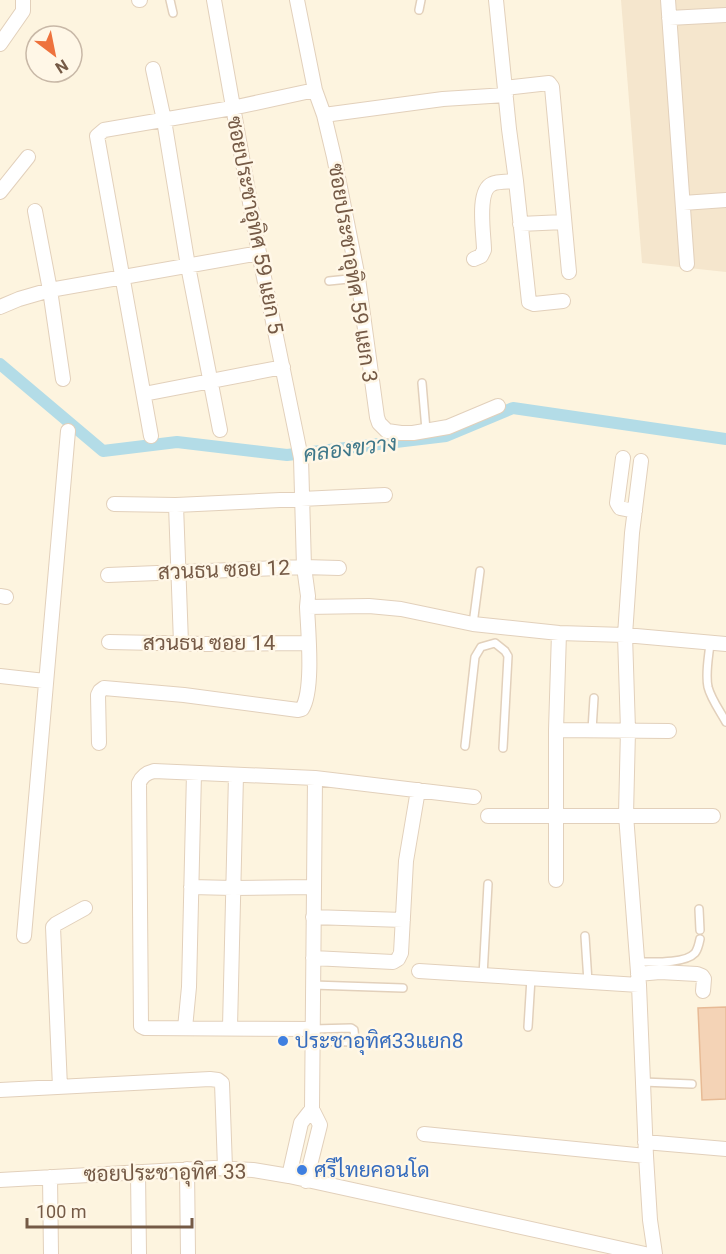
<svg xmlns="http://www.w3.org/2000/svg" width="726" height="1254" viewBox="0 0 726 1254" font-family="Roboto,Sarabun,sans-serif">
<rect width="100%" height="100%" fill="#fdf4df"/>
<path fill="#f5e6cd" d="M621 0H726V272L642 263Z"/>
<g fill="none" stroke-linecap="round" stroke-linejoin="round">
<path stroke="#b3dce7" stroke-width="12" d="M0 364 103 451 177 442 287 455 446 436 513 408 726 439"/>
</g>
<path fill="#f4d3b6" stroke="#e7ba95" stroke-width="1.5" d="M726 1007V1099L702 1100 698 1008Z"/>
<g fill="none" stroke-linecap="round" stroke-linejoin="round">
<g stroke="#e2d0bb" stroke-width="10">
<path id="lane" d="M170 0 173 13
M419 10 421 0
M329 281 358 278
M422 383 426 430
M473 624 480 571
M710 643C709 656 705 673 708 687 711 699 720 711 726 722
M592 730 594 698
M465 746 475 657 481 647 495 643 505 651 508 656 503 748
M699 909 700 930
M585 936 588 982
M637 962C652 962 685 964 695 953 698 949 699 944 700 939
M483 976 488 884
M313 985 403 988
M528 1027 531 978
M313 1041 352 1042 355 1040 354 1030 351 1028 313 1029
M643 1082 692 1084"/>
</g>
<g stroke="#e2d0bb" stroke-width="16">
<path id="street" d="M139 0H140
M214 0 259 253 301 458 304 567 308 596 307 607 369 606 401 609 473 624 559 633 625 635 726 644
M297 0 315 90 324 115 334 157 358 278 377 417 379 423 387 431 401 433H413L448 427 498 406
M496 0 509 129 516 181 529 302 534 304 563 301
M668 0 687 264
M669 18 726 15
M0 44 23 11V0
M153 69 164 120 188 266 220 430
M505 88 549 83 552 87 569 272
M324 115 443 99 506 95
M0 192 28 157
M683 203 726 200
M35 211 50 290 63 379
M520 224 564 222
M474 259 481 256 484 250C484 235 476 191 492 184 498 181 509 182 516 181
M0 307 19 299 50 290 259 253
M144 394 283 367
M151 436 97 136 104 130 232 108 315 90
M623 458 617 503 620 508 635 511
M641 461 632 533 625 635 628 730 626 815 639 985 646 1156 650 1220 655 1254
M114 504 176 505 385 495
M176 505 181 643
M108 575 304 567 339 568
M0 596 6 597
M109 642 206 644 308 643
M0 676 45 681
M556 730 669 731
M99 743 98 695 100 691 104 688 184 695 298 710 302 709C314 690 308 630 307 607
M488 816H713
M556 880V730L559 633
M191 887 233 888 313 887
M313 917 403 920
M24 936 68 431
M313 958 393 962 398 959 401 953 406 861 418 790
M419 971 639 985
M638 974 660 972 697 974 702 976 704 979 703 991
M230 1027 236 775
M185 1028 189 987 194 773
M313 1029 145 1028 141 1026 139 783C142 776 146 773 154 771L315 778 474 797
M60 1087 53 927 56 924 85 908
M0 1090 210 1079 218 1080 222 1083 225 1168
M424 1134 646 1156
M645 1142 726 1149
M187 1169 188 1254
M138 1172 139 1254
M289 1176 301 1123 312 1109
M50 1177 51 1254
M0 1180 214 1168 253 1170 289 1176 645 1254
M306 1181 320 1125 312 1109 315 778"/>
</g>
<use href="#lane" stroke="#fff" stroke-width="7"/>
<use href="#street" stroke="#fff" stroke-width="14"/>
</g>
<g fill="#3f7fe0" stroke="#fff7e7" stroke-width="2">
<circle cx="283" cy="1041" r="6"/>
<circle cx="302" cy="1170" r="6"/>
</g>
<g text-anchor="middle" stroke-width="5" stroke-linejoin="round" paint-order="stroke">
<g font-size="21" fill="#755a46" stroke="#fff7e7">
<text transform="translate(255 225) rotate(79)" y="7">ซอยประชาอุทิศ 59 แยก 5</text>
<text transform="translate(353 273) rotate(81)" y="7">ซอยประชาอุทิศ 59 แยก 3</text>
<text transform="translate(224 570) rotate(-2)" y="7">สวนธน ซอย 12</text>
<text x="209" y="650">สวนธน ซอย 14</text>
<text transform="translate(165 1173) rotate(-1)" y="7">ซอยประชาอุทิศ 33</text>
</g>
<g font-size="21" fill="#366cbe" stroke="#fff7e7" text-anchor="start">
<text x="295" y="1048">ประชาอุทิศ33แยก8</text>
<text x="314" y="1177">ศรีไทยคอนโด</text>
</g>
<g font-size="22" font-style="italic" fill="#3f788a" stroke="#fff7e7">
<text transform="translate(350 448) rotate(-7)" y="8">คลองขวาง</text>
</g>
</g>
<g transform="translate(54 54) rotate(148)"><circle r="28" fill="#fff7e7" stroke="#c8b8a7" stroke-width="1.5"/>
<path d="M0-4.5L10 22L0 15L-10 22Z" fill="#ee723d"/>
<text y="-9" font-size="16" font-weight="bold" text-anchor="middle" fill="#755a46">N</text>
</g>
<path d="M27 1218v9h165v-9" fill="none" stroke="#755a46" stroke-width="3"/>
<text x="36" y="1218" font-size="18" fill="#755a46" stroke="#fff7e7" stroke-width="4.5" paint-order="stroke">100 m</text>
</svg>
